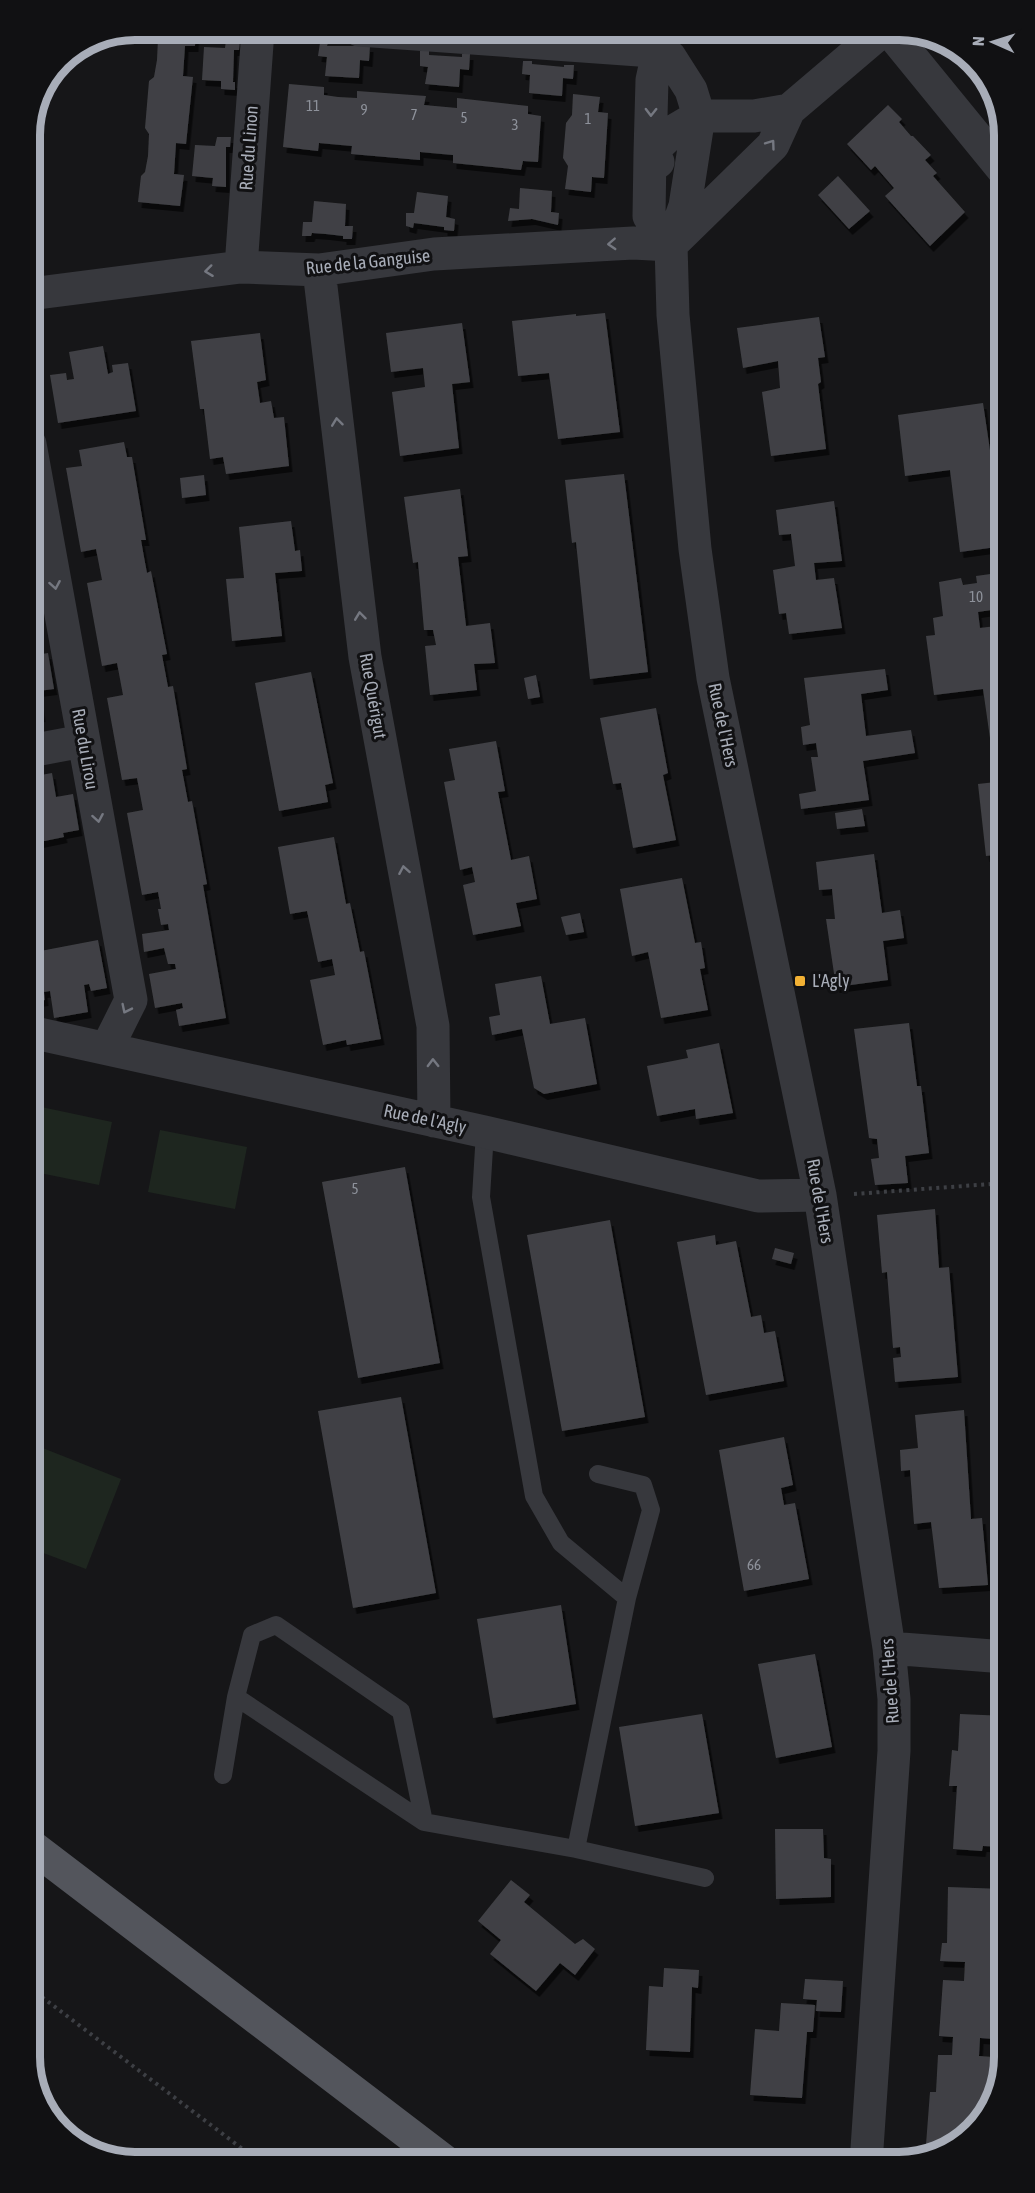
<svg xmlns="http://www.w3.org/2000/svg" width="1035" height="2193" viewBox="0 0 1035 2193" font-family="'Asap Condensed',sans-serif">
<defs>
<filter id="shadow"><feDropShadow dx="3.5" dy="6" stdDeviation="0" flood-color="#0009"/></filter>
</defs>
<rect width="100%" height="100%" fill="#161618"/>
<path fill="#1e261f" d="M32 1105 112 1122 99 1185 30 1171Z
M160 1130 247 1147 235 1209 148 1192Z
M30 1443 121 1479 86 1569 30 1548Z"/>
<path fill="#404145" filter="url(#shadow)" d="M152 30H196L195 46H185L183 76 193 77 186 144 176 143 174 174 184 175 180 206 138 202 141 176 145 172 148 156 149 134 145 128 149 81 154 77 157 60 158 39 152 33Z
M226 40H240L239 50H234L233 82H235V90L221 89V81L202 80 204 47 225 48Z
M320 43H328L327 46H370L369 61 360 60 359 78 325 76 327 57 318 56Z
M420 51H429V55L462 57V54H470L469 70 460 69 459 87 425 84 428 67 420 66Z
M523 61H532V64L564 67V65H574L573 79 563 78 562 96 529 93 530 75 522 74Z
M289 84 324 87V95L338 97 357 98V91L426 96 424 105 457 108V98L528 106V114L541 116 538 162 523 161 521 170 453 163V155L420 152V160L351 154 352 146 319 143 318 151 283 147Z
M573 94 600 97 598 112 608 113 604 178 592 177 591 192 565 189 568 166 563 158 566 123 572 115Z
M888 105 902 119 899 122 911 136H913L931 155 925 160 937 173 933 176 965 212 930 246 885 196 894 188 875 166 871 170 847 144Z
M217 137H231L230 147H226V187L212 186 213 178 192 176 195 145 215 146Z
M838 176 870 211 849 229 818 195Z
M520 188 552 191 551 212 559 213 558 225 532 219 508 221 510 208 519 209Z
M417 192 448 196 446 217 455 219 454 231 444 230V227L414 223 413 228 406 226V213H414Z
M314 201 346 204 345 226H353L352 239H343V236L326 234 312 233 311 236H302L303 222H312Z
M605 313 620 432 558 439 549 373 518 376 512 321 576 314V316Z
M819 317 825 357 818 358 821 382 818 384 826 449 771 456 762 392 780 388 778 361 743 368 737 328Z
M462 323 470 382 452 384 459 448 400 456 392 392 425 387 423 368 391 372 386 333Z
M260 333 266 380 257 382 260 403 271 401 274 418 284 417 289 466 226 474 223 457 210 459 204 409H200L191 341Z
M103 346 108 374 113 372 112 365 128 363 136 411 58 423 50 375 66 373 67 380 74 379 69 352Z
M983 403 992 464 1005 463V504H1003L1005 525 1002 526 1004 546 960 552 950 470 905 476 898 415Z
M124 442 127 457H132L146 540H141L144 557 147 573 151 571 167 654 162 655 168 687 173 686 187 769 182 770 188 802 192 801 207 884 203 885 226 1018 179 1026 176 1010 183 1008 182 1003 155 1008 149 974 176 969 175 964H168L164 948 144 952 142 934 169 930 168 924 161 925 158 909H161L158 892 142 895 127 813 143 810 137 778 122 780 107 698 123 695 117 663 102 666 87 583 102 580 96 549 81 552 66 468 82 466 79 450Z
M624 474 648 672 590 679 576 542 572 543 565 480Z
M204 475 206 495 182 498 180 478Z
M460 489 468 556 458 557 466 626 490 623 495 663 474 664 477 690 430 695 425 646 436 645 433 630H424L418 562 413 563 404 497Z
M834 501 842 561 814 563 816 580 834 578 842 628 789 634 786 613 779 614 773 570 795 566 791 534 779 535 776 510Z
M291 521 295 551 300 550 302 571 275 573 282 636 232 641 226 579 244 578 239 527Z
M30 563 36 589 30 590Z
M1005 572V608L978 612 980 628 996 626 999 645 994 647 998 687 1005 686V743L991 745 983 689 934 695 926 636 935 635 933 618 943 616 939 582 961 578 963 585 977 583 976 576Z
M48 653 54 689 38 691 42 716 30 719V656Z
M885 669 888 690 861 694 866 736 911 730 915 753 863 761 869 800 801 809 799 794 816 791 811 757H818L816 743 803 745 801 727 810 725 804 678Z
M311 672 333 783 325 785 328 802 279 811 255 683Z
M536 675 540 697 528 699 524 678Z
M656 708 668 773 663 775 676 840 633 848 621 783 613 784 600 718Z
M496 741 505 791 498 792 511 860 529 856 537 899 516 903 521 926 473 935 463 885 475 882 472 867 460 870 444 782 455 780 449 749Z
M52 773 56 797 73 794 79 830 63 833 64 837 30 844V777Z
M1005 781V866H1004L1002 854 986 856 978 784Z
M862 809 865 826 837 829 835 813Z
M334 837 346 904 350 903 360 952 364 951 381 1039 347 1045 346 1040 323 1045 310 980 335 975 332 959 318 962 307 911 290 914 278 847Z
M874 854 882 913 900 910 904 938 883 941 888 980 836 987 826 919H835L832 889 819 890 816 862Z
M682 878 695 943 701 942 705 968 700 969 708 1010 661 1018 648 952 632 956 620 889Z
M580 913 584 932 566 935 561 917Z
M98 940 107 988 91 991 89 984 84 985 88 1012 54 1018 50 991 44 992 45 1000 30 1002V953Z
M541 976 550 1024 585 1018 597 1084 544 1094 534 1088 522 1029 492 1035 489 1017 500 1015 495 984Z
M909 1023 917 1086H921L929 1153 905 1156 908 1183 875 1185 871 1159 879 1158 877 1139 869 1138 854 1029Z
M1005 1027V1073H1004L997 1028Z
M719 1043 733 1113 696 1119 695 1109 657 1116 647 1066 688 1058 686 1050Z
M405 1167 440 1363 358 1378 322 1182Z
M935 1209 939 1268 949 1267 958 1377 895 1382 893 1358 901 1357 900 1347 893 1348 887 1272 882 1273 877 1215Z
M610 1220 645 1417 562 1431 527 1235Z
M715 1235 716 1245 736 1241 751 1317 761 1315 764 1333 775 1331 784 1381 706 1395 677 1242Z
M775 1248 794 1253 791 1264 772 1259Z
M401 1397 436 1593 353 1608 318 1411Z
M964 1410 971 1519 982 1518 988 1585 939 1588 931 1522 914 1524 910 1470 901 1471 900 1450 918 1448 915 1415Z
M784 1437 793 1485 781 1488 784 1505 795 1503 809 1579 744 1591 719 1450Z
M1005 1595V1625L994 1624 992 1596Z
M561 1605 576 1704 493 1718 477 1619Z
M815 1654 832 1747 776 1758 758 1664Z
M702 1714 719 1813 635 1826 619 1727Z
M960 1714 1005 1716V1847L983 1846 982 1851 953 1849 957 1786H949L952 1750 958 1751Z
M775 1829H823L824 1858 831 1859V1897L776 1899Z
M511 1880 530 1895 524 1902 575 1944 583 1939 595 1949 575 1975 560 1963 536 1991 490 1954 501 1940 478 1921Z
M948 1887 1003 1889 998 1965H1005V1983H999L994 2039 980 2038 979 2056 994 2057 991 2104 988 2113 983 2112V2120L939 2155 925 2158 930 2092H936L938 2055H952L953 2037 939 2036 943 1980 964 1981 965 1962 940 1961 942 1943H947Z
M664 1968 699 1970 698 1988 692 1987 690 2052 646 2050 649 1986 663 1987Z
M805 1979 843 1981 841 2012 816 2011 817 2000 803 1999Z
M781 2003 815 2005 813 2032H807L802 2098 750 2095 755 2029 779 2031Z"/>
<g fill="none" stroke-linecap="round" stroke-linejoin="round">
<path stroke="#3d3f44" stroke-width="4" stroke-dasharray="3 4.5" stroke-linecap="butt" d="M854 1194 1005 1183
M30 1988 261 2163
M55 2119 107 2155"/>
<path stroke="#37383d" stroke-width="18" d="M485 1132 481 1197 534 1496 561 1543 627 1598
M236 1697 424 1822 576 1849 705 1878
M223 1775 236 1697 252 1635 276 1625 401 1711 424 1822
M576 1849 627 1598 651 1510 643 1485 598 1474"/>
<path stroke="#37383d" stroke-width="33" d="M359 30 639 50 670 57 691 90 699 116 685 206 671 245 673 315 695 549 713 678 820 1195 889 1648 894 1699V1751L866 2163
M889 30 1005 172
M658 162 650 153 652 80 663 30
M676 240 773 145 789 110 883 30
M671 245 649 216 650 153 672 132 699 116H754L789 110
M241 267 258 30
M319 270 365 657 433 1026 434 1121
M30 294 241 267 319 270 434 254 633 243 671 245
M30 444 131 1000 107 1048
M30 751 83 741
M30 1032 485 1132 758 1196 820 1195
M889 1648 1005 1657"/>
<path stroke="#53555c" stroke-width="33" d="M30 1845 447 2163"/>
</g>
<defs><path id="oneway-chevron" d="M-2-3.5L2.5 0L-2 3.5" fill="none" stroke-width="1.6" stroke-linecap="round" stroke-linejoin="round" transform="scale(1.5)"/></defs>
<g stroke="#757881">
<use href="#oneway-chevron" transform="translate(651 112) rotate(91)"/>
<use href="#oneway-chevron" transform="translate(771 144) rotate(-54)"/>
<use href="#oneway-chevron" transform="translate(612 244) rotate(177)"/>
<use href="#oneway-chevron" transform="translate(209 271) rotate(173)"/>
<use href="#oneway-chevron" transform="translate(337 422) rotate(-97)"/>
<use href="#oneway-chevron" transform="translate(55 585) rotate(80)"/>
<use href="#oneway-chevron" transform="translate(360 616) rotate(-97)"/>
<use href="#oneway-chevron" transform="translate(98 818) rotate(80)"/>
<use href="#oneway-chevron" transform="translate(404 870) rotate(-100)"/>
<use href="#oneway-chevron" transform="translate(126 1009) rotate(116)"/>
<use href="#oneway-chevron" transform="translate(433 1063) rotate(-91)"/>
</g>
<rect fill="#f2b134" stroke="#111113" stroke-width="2" x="794" y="975" width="12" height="12" rx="3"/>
<g text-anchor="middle" stroke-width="6" stroke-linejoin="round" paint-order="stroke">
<g font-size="15" fill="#8e929b">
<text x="313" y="111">11</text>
<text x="364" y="115">9</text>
<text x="414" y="120">7</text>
<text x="464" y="123">5</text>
<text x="588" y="124">1</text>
<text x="515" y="130">3</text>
<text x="976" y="602">10</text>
<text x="355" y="1194">5</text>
<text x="754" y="1570">66</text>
</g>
<g font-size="18" fill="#a8adb8" stroke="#111113">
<text transform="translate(249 148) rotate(-86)" y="6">Rue du Linon</text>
<text transform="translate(368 262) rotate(-6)" y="6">Rue de la Ganguise</text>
<text transform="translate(373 696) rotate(80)" y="6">Rue Quérigut</text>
<text transform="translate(723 725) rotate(78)" y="6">Rue de l'Hers</text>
<text transform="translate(85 749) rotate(80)" y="6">Rue du Lirou</text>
<text transform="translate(425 1119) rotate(12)" y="6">Rue de l'Agly</text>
<text transform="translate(820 1201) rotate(80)" y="6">Rue de l'Hers</text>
<text transform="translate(890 1681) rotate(-94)" y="6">Rue de l'Hers</text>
</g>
<g font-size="18" fill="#a8adb8" stroke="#111113" text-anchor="start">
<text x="812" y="987">L'Agly</text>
</g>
</g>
<path d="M0 0H1035V2193H0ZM135 40H899A95 95 0 0 1 994 135V2057A95 95 0 0 1 899 2152H135A95 95 0 0 1 40 2057V135A95 95 0 0 1 135 40Z" fill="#111113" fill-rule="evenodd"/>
<path fill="none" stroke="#a8adb8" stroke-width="8" d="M135 40H899A95 95 0 0 1 994 135V2057A95 95 0 0 1 899 2152H135A95 95 0 0 1 40 2057V135A95 95 0 0 1 135 40Z"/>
<g transform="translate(993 42) rotate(273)" stroke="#111113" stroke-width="4.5" paint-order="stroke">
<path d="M0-4.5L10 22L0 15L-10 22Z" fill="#a8adb8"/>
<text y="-9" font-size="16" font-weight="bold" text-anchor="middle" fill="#a8adb8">N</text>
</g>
</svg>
